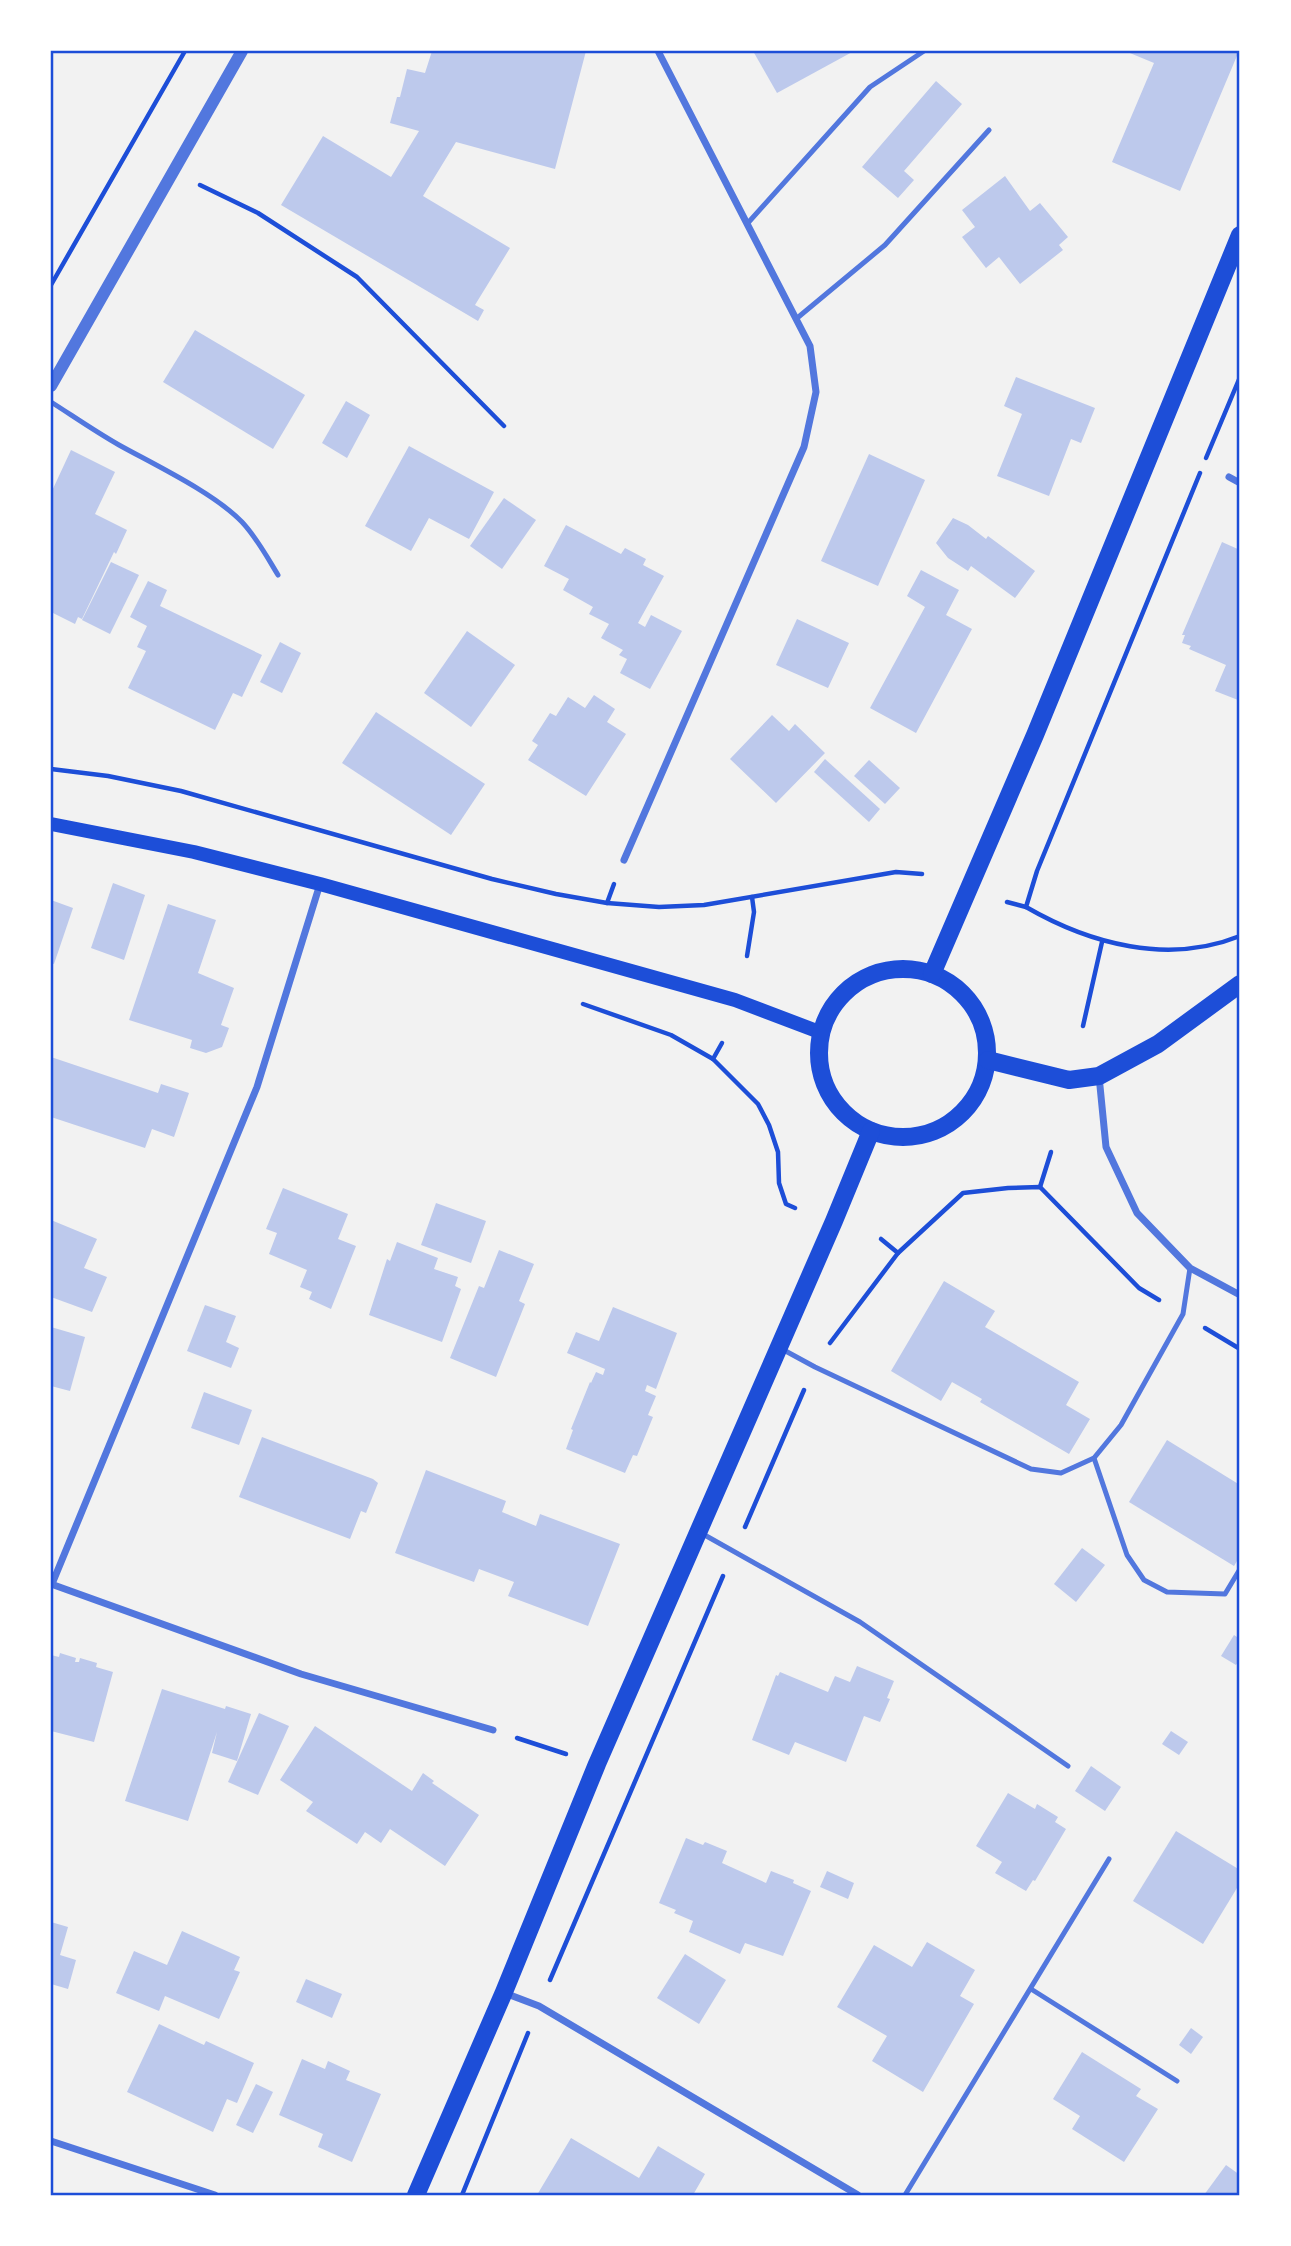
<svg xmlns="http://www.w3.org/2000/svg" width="1291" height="2246" font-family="Mulish,sans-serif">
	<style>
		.building { fill: #bdc9ec }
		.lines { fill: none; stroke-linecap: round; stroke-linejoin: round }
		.path { stroke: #1d4ed8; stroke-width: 4.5 }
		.service { stroke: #5277de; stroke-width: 5 }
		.minor { stroke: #5277de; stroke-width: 7 }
		.tertiary { stroke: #5277de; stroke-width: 12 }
		.secondary { stroke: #1d4ed8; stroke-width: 14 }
		.primary { stroke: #1d4ed8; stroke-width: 18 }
		.neatline { fill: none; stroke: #1d4ed8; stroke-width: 2.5 }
	</style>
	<rect width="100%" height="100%" fill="#f2f2f2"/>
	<g class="building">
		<polygon points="432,51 586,51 555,169 456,142 423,196 510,248 475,305 484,310 478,321 281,205 323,136 391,177 419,131 390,123 397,97 400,97 407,69 425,73"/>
		<polygon points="753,51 854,51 777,93"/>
		<polygon points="1125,51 1239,51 1180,191 1112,162 1154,63"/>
		<polygon points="936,81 962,104 904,171 914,180 898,198 862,167"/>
		<polygon points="1005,176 1030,211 1040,203 1068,237 1059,245 1063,250 1020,284 999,257 986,268 962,237 975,227 962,210"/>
		<polygon points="195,330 305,395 273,449 163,382"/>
		<polygon points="1016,377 1095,408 1081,443 1071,439 1049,496 997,476 1022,414 1004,406"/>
		<polygon points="346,401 370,415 347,458 322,443"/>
		<polygon points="409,446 494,492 469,539 429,518 411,551 365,526"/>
		<polygon points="71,450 115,472 95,514 127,530 116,554 114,552 82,619 78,617 75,624 51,612 51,493"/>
		<polygon points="869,454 925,480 878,586 821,561"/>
		<polygon points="504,498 536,520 502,569 470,546"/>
		<polygon points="953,518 968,525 986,539 988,536 1035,571 1015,598 971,566 968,571 948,558 936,543"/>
		<polygon points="566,525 621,554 625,548 646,559 643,565 664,576 638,623 645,627 651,615 682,631 650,689 620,673 627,659 619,655 623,650 601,638 609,624 589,614 593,607 563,590 569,579 544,566"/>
		<polygon points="1222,542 1240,550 1240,696 1238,700 1215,691 1226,665 1189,649 1191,646 1182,643 1185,635 1182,635"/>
		<polygon points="111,562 139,575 110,634 82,620"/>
		<polygon points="921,570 959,590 946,615 972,629 916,733 870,708 925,607 907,596"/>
		<polygon points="148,581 167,590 160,606 262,655 242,697 233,693 215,730 128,688 146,651 137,647 147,626 130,617"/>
		<polygon points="797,619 849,643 828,688 776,665"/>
		<polygon points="467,631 515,665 471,727 424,693"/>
		<polygon points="280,642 301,653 282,693 260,682"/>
		<polygon points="594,695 615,709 607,722 626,734 586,796 528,760 538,745 532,741 550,713 556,716 568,697 585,708"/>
		<polygon points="376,712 485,784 451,835 342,763"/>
		<polygon points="772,715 789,731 795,724 825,753 776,803 730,759"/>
		<polygon points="825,759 880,809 869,822 814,772"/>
		<polygon points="869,760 900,788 885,804 854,776"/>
		<polygon points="113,883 145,895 124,960 91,948"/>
		<polygon points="51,900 73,908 54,964 51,963"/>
		<polygon points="168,904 216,920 198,973 234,988 221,1025 229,1028 222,1047 206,1053 190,1048 192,1040 129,1020"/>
		<polygon points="51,1057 158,1093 161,1084 189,1093 174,1137 152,1129 145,1148 51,1117"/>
		<polygon points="283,1188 348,1214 338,1239 356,1246 331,1309 309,1299 312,1292 300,1287 307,1270 269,1254 277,1233 266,1229"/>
		<polygon points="436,1203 486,1221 471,1263 421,1245"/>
		<polygon points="51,1220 97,1239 84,1268 107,1277 92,1312 51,1297"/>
		<polygon points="397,1242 438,1258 434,1269 458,1277 455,1286 461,1289 442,1342 369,1315 387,1259 390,1261"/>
		<polygon points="499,1250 534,1264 519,1301 525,1304 496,1377 450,1358 479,1286 484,1288"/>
		<polygon points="944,1281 995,1311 985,1327 1079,1382 1066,1405 1090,1419 1069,1454 980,1402 982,1399 952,1382 941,1401 891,1371"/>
		<polygon points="205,1305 236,1316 226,1342 239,1348 231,1368 187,1351"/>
		<polygon points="613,1307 677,1333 656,1389 647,1385 645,1391 656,1396 648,1415 653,1417 637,1456 633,1455 625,1473 566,1449 573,1430 571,1429 590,1382 591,1383 596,1372 603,1375 605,1369 567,1353 576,1332 599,1341"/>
		<polygon points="51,1327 85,1337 70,1391 51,1386"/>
		<polygon points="204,1392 252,1410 239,1445 191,1428"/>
		<polygon points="262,1437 373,1479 378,1483 366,1513 361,1511 350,1539 239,1497"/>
		<polygon points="1167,1440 1240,1485 1240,1556 1234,1566 1129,1502"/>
		<polygon points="426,1470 506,1501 502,1512 536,1526 540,1514 620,1544 588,1626 508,1596 514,1582 479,1569 474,1582 395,1553"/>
		<polygon points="1082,1548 1105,1565 1076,1602 1054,1584"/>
		<polygon points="1234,1635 1240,1639 1240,1659 1236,1665 1221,1656"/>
		<polygon points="60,1653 76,1658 75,1662 79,1662 80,1658 97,1663 96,1667 113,1672 94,1742 51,1731 51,1655 59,1657"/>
		<polygon points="857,1666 894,1681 887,1698 890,1699 880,1722 864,1716 846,1762 795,1742 789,1755 752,1740 776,1675 778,1676 780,1672 828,1692 835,1676 850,1682"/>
		<polygon points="162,1689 225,1709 226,1706 251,1714 237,1761 212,1753 217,1732 188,1821 125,1801"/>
		<polygon points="259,1713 289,1726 258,1795 228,1782"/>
		<polygon points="315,1726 412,1791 423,1773 434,1781 432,1783 479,1815 445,1866 390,1829 381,1843 365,1832 357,1844 306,1811 313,1802 280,1780"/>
		<polygon points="1171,1731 1188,1742 1179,1755 1162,1744"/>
		<polygon points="1091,1766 1121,1787 1105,1811 1075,1791"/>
		<polygon points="1008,1793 1035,1809 1037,1804 1058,1817 1055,1822 1066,1829 1035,1881 1033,1880 1026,1891 995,1873 1002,1862 976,1846"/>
		<polygon points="1176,1831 1240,1870 1240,1883 1203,1944 1133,1901"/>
		<polygon points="686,1838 703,1845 705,1842 727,1851 722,1863 766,1883 771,1871 794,1880 793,1883 811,1891 783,1956 745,1943 740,1954 689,1932 693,1921 674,1913 676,1910 659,1903"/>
		<polygon points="827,1871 854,1883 848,1899 820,1887"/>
		<polygon points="51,1922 68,1927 60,1955 76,1960 68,1989 51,1984"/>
		<polygon points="182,1931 240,1957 234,1970 240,1972 219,2019 165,1996 159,2011 116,1993 134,1951 167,1965"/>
		<polygon points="927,1942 975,1970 960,1996 974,2004 923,2092 872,2061 887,2036 837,2007 874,1945 912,1967"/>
		<polygon points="685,1954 726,1980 699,2024 657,1998"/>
		<polygon points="306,1979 342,1994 332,2018 296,2002"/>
		<polygon points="159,2024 204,2045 206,2041 254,2063 237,2103 227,2099 213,2132 127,2092"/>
		<polygon points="1191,2028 1203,2037 1191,2054 1179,2045"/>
		<polygon points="1082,2052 1141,2089 1136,2096 1158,2109 1124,2162 1072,2129 1080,2116 1053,2099"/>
		<polygon points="302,2059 325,2069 328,2061 350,2071 346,2080 381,2094 352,2162 318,2147 323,2134 279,2115"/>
		<polygon points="256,2084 273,2092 253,2133 236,2125"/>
		<polygon points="571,2138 639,2178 658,2146 705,2174 693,2195 537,2195"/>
		<polygon points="1226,2165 1240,2175 1240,2195 1204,2195"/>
	</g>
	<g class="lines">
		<g class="path">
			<polyline points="200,185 258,213 357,277 504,426"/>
			<polyline points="51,285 185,51"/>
			<polyline points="1206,458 1240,377"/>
			<path d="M1200,473l-163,398 -11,36c64,37 142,58 214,29"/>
			<polyline points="51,769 108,776 181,791 492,879 556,894 607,903 659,907 704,905 896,872 922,874"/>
			<polyline points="1007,902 1026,907"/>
			<polyline points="607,903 614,884"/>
			<polyline points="747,956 754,912 752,897"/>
			<polyline points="583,1004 671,1035 713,1059 758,1104 769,1125 778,1152 779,1183 786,1204 795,1208"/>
			<polyline points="1083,1026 1102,942"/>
			<polyline points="713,1059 722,1043"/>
			<polyline points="1040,1187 1051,1152"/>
			<polyline points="881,1239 898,1253"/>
			<polyline points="1205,1328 1240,1349"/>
			<polyline points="830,1343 898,1253 963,1193 1008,1188 1040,1187 1139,1288 1159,1300"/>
			<polyline points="745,1527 804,1390"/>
			<polyline points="517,1738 566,1754"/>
			<polyline points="550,1980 723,1576"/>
			<polyline points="462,2195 528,2033"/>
		</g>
		<g class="service">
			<polyline points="747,224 870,87 924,51"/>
			<polyline points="796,319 885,245 989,130"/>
			<path d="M51,402c22,14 45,30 68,43 36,20 95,48 123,77 15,16 25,35 36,53"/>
			<polyline points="780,1348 815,1367 1031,1469 1061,1473 1094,1458 1121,1425 1183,1314 1190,1268"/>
			<polyline points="1094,1458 1127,1555 1144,1580 1167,1592 1225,1594 1240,1569"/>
			<polyline points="701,1533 860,1622 1068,1766"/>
			<polyline points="1031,1989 1177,2081"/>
			<polyline points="905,2195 1109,1859"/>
		</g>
		<g class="minor">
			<polyline points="1229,477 1240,483"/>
			<polyline points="624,860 804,447 816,392 810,346 658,51"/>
			<polyline points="1099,1076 1106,1147 1137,1213 1190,1268 1240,1295"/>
			<polyline points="51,1584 301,1674 493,1730"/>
			<polyline points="52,1584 257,1087 320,884"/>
			<polyline points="505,1993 539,2006 858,2195"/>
			<polyline points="51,2141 215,2195"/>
		</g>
		<polyline class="tertiary" points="51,386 242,51"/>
		<polyline class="secondary" points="51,824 194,852 320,884 735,1000 822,1033"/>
		<g class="primary">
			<circle cx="903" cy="1053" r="84"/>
			<polyline points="932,974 1035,735 1240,235"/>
			<polyline points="988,1060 1069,1080 1099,1076 1158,1044 1240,984"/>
			<polyline points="416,2195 504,1992 597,1764 834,1221 871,1131"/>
		</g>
	</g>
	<rect width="1291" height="2246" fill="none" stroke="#ffffff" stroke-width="105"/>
	<rect x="52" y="52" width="1186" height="2142" class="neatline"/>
</svg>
